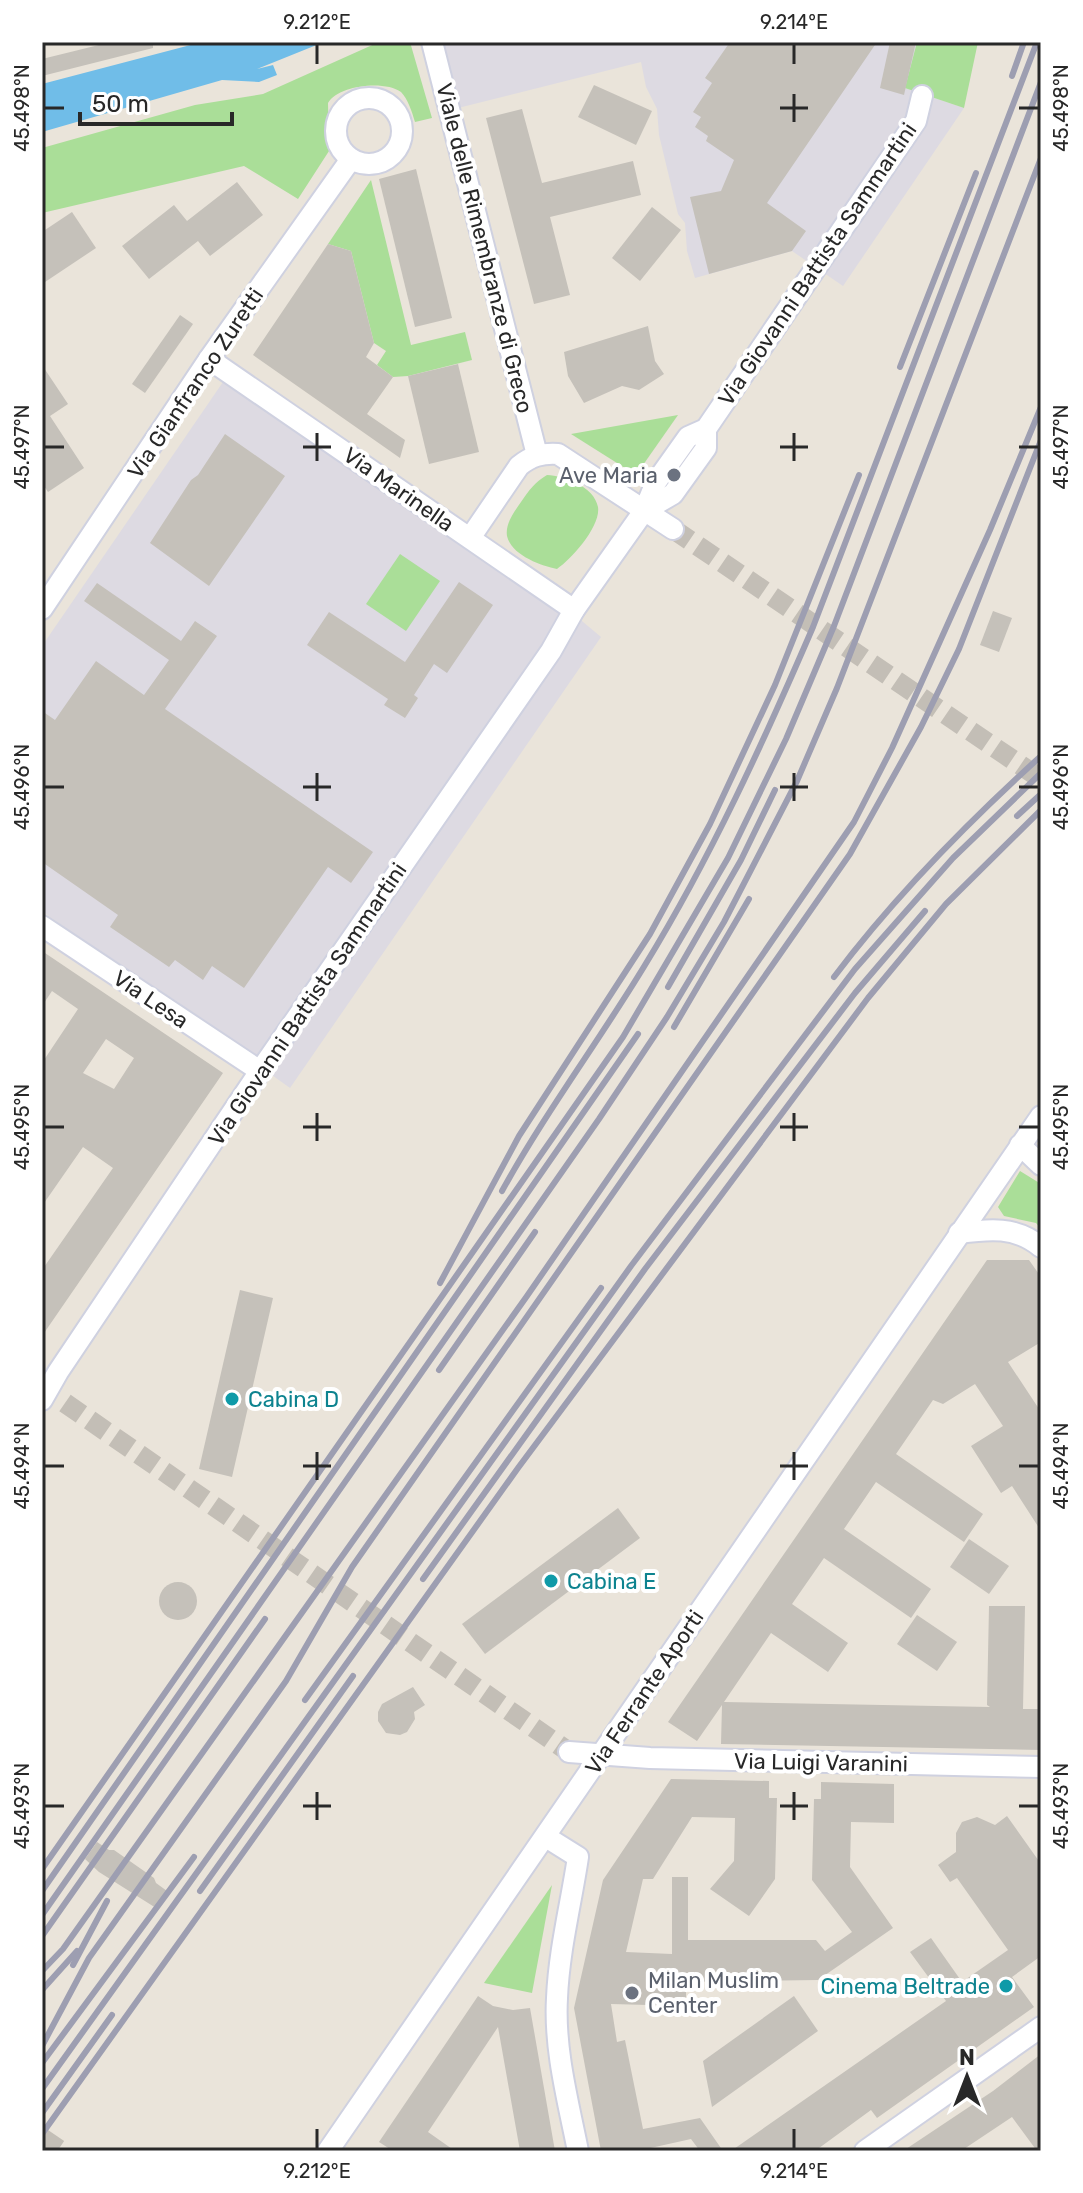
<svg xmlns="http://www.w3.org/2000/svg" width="1083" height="2193" font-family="Rubik,sans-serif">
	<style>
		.industrial { fill: #dddae2 }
		.green { fill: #aade98 }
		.water { fill: #70bde8 }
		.building { fill: #c5c1ba; fill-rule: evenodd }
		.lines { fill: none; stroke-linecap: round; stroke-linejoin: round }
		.minor-tunnel { stroke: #c3beb6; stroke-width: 20; stroke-dasharray: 20 10; stroke-linecap: butt }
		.minor-casing { stroke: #cfd1e0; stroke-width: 24 }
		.minor { stroke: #fff; stroke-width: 20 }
		.rail { stroke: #9d9eb1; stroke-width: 6 }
		.ticks { fill: none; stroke: #282828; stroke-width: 3 }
		.worship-dot { fill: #6b7280; stroke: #fff; stroke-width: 3 }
		.culture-dot { fill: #0f9aa8; stroke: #fff; stroke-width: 3 }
		.labels { text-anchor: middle; stroke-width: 8; stroke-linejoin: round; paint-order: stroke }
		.street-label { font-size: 22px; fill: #282828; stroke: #fff }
		.worship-label { font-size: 22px; fill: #5b616d; stroke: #fff; text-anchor: end }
		.culture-label { font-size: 22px; fill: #0d838f; stroke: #fff; text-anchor: start }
		.neatline { fill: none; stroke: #282828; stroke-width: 3 }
		.ticks-label { font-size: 20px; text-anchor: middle; fill: #282828 }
	</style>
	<rect width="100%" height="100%" fill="#eae4da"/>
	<g class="industrial">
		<polygon points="442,42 917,42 906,88 964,108 843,286 792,251 695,278 687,251 685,223 678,214 659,135 657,109 646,87 641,62 458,108"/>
		<polygon points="223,382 576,616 601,637 290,1088 42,911 42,646"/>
	</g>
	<g class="green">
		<path d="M379,42h31l22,76 -17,4c-3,-10 -7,-23 -14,-30 -16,-12 -63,-7 -73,11l1,48 -31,48 -54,-33 -202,47v-65l153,-43 68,-11z"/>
		<polygon points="917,42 978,42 964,108 905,88"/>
		<polygon points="371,180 411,345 465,332 472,360 408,376 393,377 377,365 386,351 374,343 351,251 328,244"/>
		<polygon points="678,415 636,475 571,434"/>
		<path d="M547,475c17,1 47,11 51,32 3,19 -26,52 -41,62 -16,-3 -46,-14 -50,-33 -2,-13 8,-25 14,-34 8,-12 14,-20 26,-27z"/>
		<polygon points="400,554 440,581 406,631 366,604"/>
		<polygon points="1020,1171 1041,1184 1041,1229 1036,1223 1004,1216 998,1207"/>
		<polygon points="552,1885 532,1993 484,1983"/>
	</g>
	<polygon class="water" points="202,42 324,42 257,69 273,65 277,75 259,82 222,80 42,132 42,84"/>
	<g class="building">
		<polygon points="111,42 153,42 153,48 42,76 42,59"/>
		<polygon points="730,42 877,42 767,203 806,231 792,251 709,274 690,197 721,191 734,160 706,141 708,136 695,127 701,117 693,112 712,83 705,78"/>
		<polygon points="890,42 916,42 904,95 880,88"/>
		<polygon points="594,85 652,111 636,145 578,117"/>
		<polygon points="522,109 542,183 633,161 641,195 550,217 570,295 534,304 486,118"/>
		<polygon points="416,169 452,318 415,327 379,179"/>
		<polygon points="237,182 263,215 210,256 198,241 149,279 122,246 174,205 187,221"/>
		<polygon points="652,207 681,230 640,281 612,258"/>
		<polygon points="72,212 96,248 42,284 42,232"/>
		<polygon points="328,244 351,251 374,343 366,357 393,377 367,414 405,440 400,458 253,355"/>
		<polygon points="180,315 193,324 145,393 132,384"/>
		<polygon points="648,326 655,361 664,374 639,390 622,386 584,403 568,376 564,352"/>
		<polygon points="458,364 479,452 429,464 408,376"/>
		<polygon points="42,365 68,404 50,416 84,468 48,492 42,483"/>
		<polygon points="225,434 285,476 209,586 150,543 191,480 198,475"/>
		<polygon points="459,582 493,605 447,673 434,664 414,695 418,698 405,718 384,705 388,699 307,645 329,612 405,662"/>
		<polygon points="97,583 181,641 195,621 217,636 165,709 373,852 351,883 328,867 244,988 212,966 203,980 175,960 169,967 110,927 118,915 42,862 42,711 55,720 96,661 144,695 169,660 84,601"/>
		<polygon points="993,611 1012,618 999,652 980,645"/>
		<path d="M42,951l181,122 -181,263v-66l71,-102 -30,-21 -41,59v-143l36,-54 -26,-18 -10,15zM106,1039l28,19 -20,31 -31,-16z"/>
		<polygon points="987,1260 1029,1260 1041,1277 1041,1342 1008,1362 1041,1412 1041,1531 1012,1486 1001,1493 971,1446 1003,1426 975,1384 943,1404 933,1400 896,1454 983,1514 964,1542 876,1482 844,1529 931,1589 911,1618 824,1558 792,1604 848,1643 828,1672 771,1633 724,1702 990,1707 987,1705 989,1606 1025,1606 1023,1709 1041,1709 1041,1750 721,1744 722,1705 697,1741 668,1722"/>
		<polygon points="240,1290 273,1298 232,1477 199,1469"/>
		<polygon points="618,1508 640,1538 485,1654 462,1624"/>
		<polygon points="969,1539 1009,1566 989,1594 950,1567"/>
		<circle cx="178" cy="1601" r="19"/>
		<polygon points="917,1615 957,1642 937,1671 897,1644"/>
		<polygon points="413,1687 425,1705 414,1712 415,1719 407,1732 400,1735 386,1733 378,1721 378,1712 382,1704"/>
		<polygon points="671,1779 769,1781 769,1798 777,1798 775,1879 749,1916 710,1889 734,1861 735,1818 692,1817 653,1879 643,1879 626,1952 672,1954 672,1877 688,1877 688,1940 816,1940 825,1951 852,1932 812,1880 814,1799 821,1799 821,1782 894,1784 894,1823 851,1822 850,1867 893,1928 818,1980 686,1982 686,2006 611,2004 617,2042 625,2040 643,2129 700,2118 723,2151 700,2151 691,2139 637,2151 601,2151 574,2008 603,1880"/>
		<polygon points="1007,1816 1041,1864 1041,1956 1012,1977 1034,2007 877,2118 871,2110 815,2151 731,2151 946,2001 910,1952 931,1938 962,1982 1008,1950 957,1878 950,1882 938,1865 956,1852 956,1833 962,1822 977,1817 995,1825"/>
		<polygon points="97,1842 109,1850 114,1850 154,1878 156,1883 167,1891 156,1908 99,1872 85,1859"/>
		<polygon points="478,1996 493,2006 513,2010 530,2008 555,2151 520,2151 498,2027 428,2132 455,2151 393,2151 379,2142"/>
		<polygon points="794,1996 818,2031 712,2107 703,2061"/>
		<polygon points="1041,2054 1041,2151 1037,2151 1012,2117 961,2151 903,2151 993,2091"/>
	</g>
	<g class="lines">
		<g class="minor-tunnel">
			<polyline points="673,529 1041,779"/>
			<polyline points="65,1403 569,1752"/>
			<polyline points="42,2138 61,2151"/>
		</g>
		<defs>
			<g id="minor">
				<polyline points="432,42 537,455"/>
				<circle cx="369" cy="131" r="33"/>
				<polyline points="209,359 574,610"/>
				<polyline points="644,511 673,494 706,448 706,429"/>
				<path d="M470,538l49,-72c12,-10 23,-13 39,-12l115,75"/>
				<polyline points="42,609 209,359 351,159"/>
				<polyline points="42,926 260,1071"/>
				<polyline points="1020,1145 1041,1165"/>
				<path d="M959,1233c30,-4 57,-7 82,14"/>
				<polyline points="42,1400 58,1372 260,1071 551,651 574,610 644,511 656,482 688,437 706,429 916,121 922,96"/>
				<polyline points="569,1752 650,1758 1041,1767"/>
				<path d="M546,1837l32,20c-7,47 -19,93 -21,141 -3,51 11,103 21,153"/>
				<polyline points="328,2151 1041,1116"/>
				<polyline points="865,2151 1041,2027"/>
			</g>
		</defs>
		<use href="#minor" class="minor-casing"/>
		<use href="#minor" class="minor"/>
		<g class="rail">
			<polyline points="1012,76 1024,42"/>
			<polyline points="900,367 976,173"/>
			<polyline points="1017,816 1041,794"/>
			<path d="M834,977c61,-81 132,-153 207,-221"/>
			<polyline points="668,987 741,860 775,790"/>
			<polyline points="674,1027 749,899"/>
			<path d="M502,1191c43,-78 97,-150 143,-226 66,-108 118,-222 168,-338l224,-585"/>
			<polyline points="440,1283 519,1136 650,934 710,824 775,685 859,475"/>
			<polyline points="439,1370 535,1232"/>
			<polyline points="423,1579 645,1269 855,993 925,911"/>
			<polyline points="305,1700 601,1288"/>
			<polyline points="42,1869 623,1037 728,858 786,739 834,626 1041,82"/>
			<polyline points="42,1891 638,1034"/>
			<polyline points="200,1891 353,1676"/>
			<polyline points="42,1915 599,1119 667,1017 724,922 797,781 837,688 1041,158"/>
			<polyline points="42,1936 265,1619"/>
			<polyline points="73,1965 107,1901"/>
			<polyline points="42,1971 63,1949 527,1296 854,822 892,748 990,530 1041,407"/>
			<polyline points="42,1990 77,1951"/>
			<polyline points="42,2046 89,1958 286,1681 352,1567 850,854 921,727 959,649 1041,440"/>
			<polyline points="42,2063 194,1857"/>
			<polyline points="42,2089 631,1266 855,969 953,858 1041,773"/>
			<polyline points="42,2113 112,2015"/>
			<polyline points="42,2134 518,1468 868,998 946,904 1041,810"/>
		</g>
	</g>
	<path class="ticks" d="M317,44v20M794,44v20M794,94v28M44,108h20M780,108h28M1019,108h20M317,433v28M794,433v28M44,447h20M303,447h28M780,447h28M1019,447h20M317,773v28M794,773v28M44,787h20M303,787h28M780,787h28M1019,787h20M317,1113v28M794,1113v28M44,1127h20M303,1127h28M780,1127h28M1019,1127h20M317,1452v28M794,1452v28M44,1466h20M303,1466h28M780,1466h28M1019,1466h20M317,1792v28M794,1792v28M44,1806h20M303,1806h28M780,1806h28M1019,1806h20M317,2129v20M794,2129v20"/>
	<g class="worship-dot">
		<circle cx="674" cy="475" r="8"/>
		<circle cx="632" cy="1993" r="8"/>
	</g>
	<g class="culture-dot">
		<circle cx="232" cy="1399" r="8"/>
		<circle cx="551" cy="1581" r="8"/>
		<circle cx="1006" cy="1986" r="8"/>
	</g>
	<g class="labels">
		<g class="street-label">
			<text transform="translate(485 248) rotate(76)" y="8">Viale delle Rimembranze di Greco</text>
			<text transform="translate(817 264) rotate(-56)" y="8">Via Giovanni Battista Sammartini</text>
			<text transform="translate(195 383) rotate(-56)" y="8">Via Gianfranco Zuretti</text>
			<text transform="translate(399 489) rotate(35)" y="8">Via Marinella</text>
			<text transform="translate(151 999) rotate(34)" y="8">Via Lesa</text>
			<text transform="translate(307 1004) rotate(-56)" y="8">Via Giovanni Battista Sammartini</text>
			<text transform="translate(644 1692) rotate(-56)" y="8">Via Ferrante Aporti</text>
			<text transform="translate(821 1762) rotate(1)" y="8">Via Luigi Varanini</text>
		</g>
		<g class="worship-label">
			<text x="658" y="483">Ave Maria</text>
			<text x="648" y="1988" text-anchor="start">Milan Muslim<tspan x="648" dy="25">Center</tspan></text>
		</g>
		<g class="culture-label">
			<text x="248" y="1407">Cabina D</text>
			<text x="567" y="1589">Cabina E</text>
			<text x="990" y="1994" text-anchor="end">Cinema Beltrade</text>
		</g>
	</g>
	<rect width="1083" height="2193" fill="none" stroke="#ffffff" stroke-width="88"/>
	<g transform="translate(967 2077)" stroke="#ffffff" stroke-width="6" paint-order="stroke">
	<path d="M0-6L14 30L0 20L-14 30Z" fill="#282828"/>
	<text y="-12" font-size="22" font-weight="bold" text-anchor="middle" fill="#282828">N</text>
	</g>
	<path d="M80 112v12h152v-12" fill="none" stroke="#282828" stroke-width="4"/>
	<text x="92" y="112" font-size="24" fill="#282828" stroke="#ffffff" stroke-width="6" paint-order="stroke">50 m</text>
	<rect x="44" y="44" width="995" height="2105" class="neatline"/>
	<g class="ticks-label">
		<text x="317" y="29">9.212°E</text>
		<text x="794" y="29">9.214°E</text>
		<text transform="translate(22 108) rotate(-90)" y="7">45.498°N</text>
		<text transform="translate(1061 108) rotate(-90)" y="7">45.498°N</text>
		<text transform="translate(22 447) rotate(-90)" y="7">45.497°N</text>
		<text transform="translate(1061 447) rotate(-90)" y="7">45.497°N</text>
		<text transform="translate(22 787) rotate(-90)" y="7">45.496°N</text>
		<text transform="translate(1061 787) rotate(-90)" y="7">45.496°N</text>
		<text transform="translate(22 1127) rotate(-90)" y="7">45.495°N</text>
		<text transform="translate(1061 1127) rotate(-90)" y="7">45.495°N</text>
		<text transform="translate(22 1466) rotate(-90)" y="7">45.494°N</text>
		<text transform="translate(1061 1466) rotate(-90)" y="7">45.494°N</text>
		<text transform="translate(22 1806) rotate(-90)" y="7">45.493°N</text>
		<text transform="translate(1061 1806) rotate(-90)" y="7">45.493°N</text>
		<text x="317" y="2178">9.212°E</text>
		<text x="794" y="2178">9.214°E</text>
	</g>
</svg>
